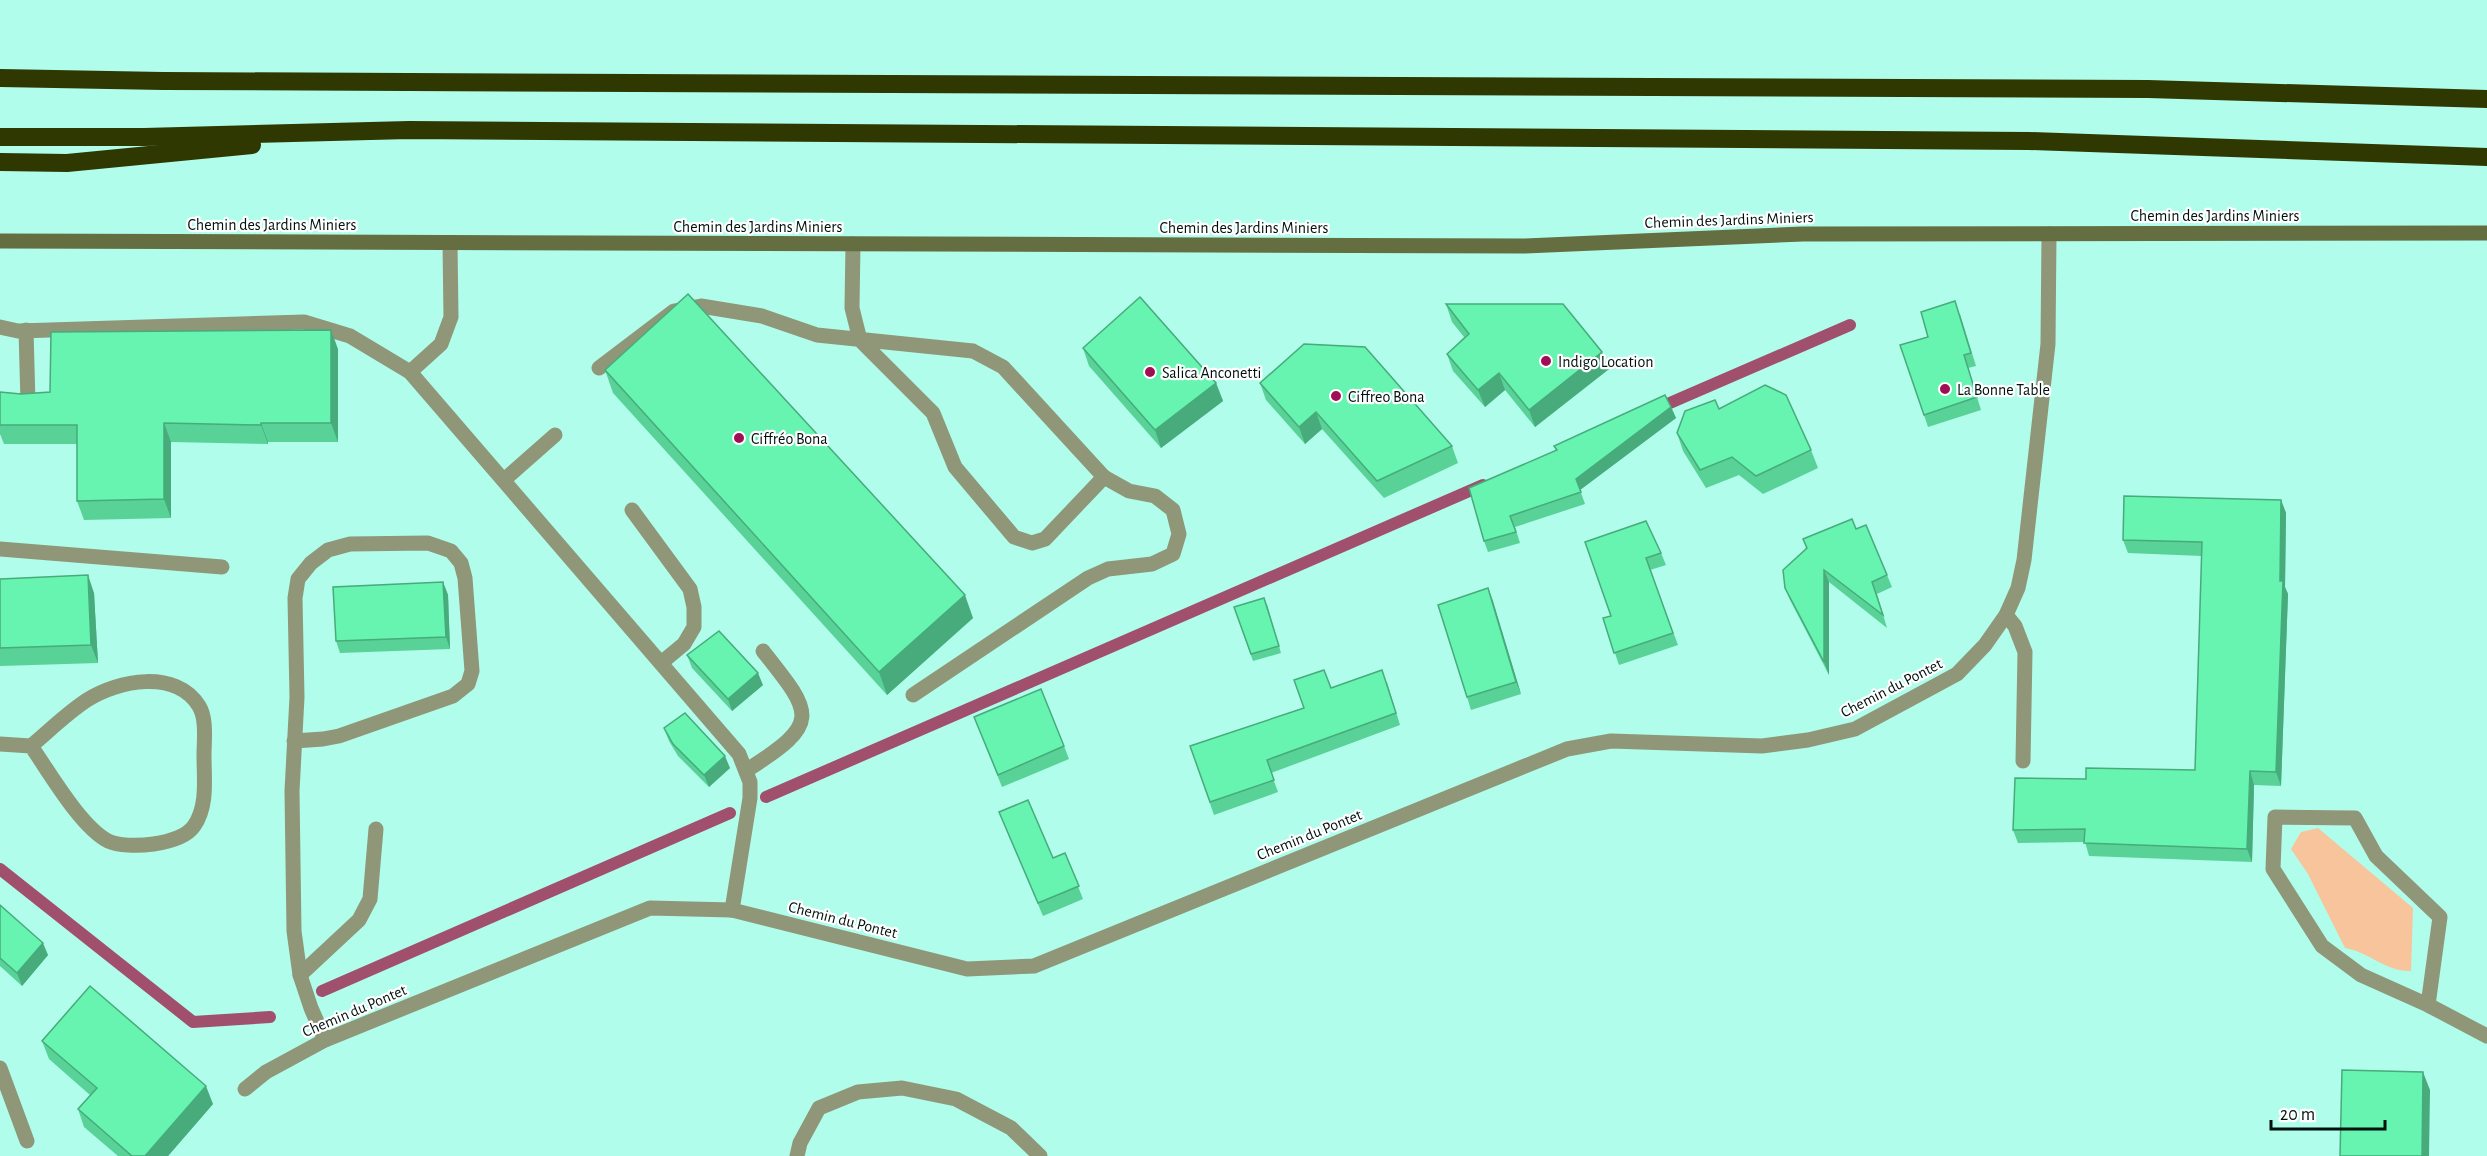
<svg xmlns="http://www.w3.org/2000/svg" width="2487" height="1156" font-family="'Alegreya Sans',sans-serif">
	<style>
		.green { fill: #f7c49c }
		.lines { fill: none; stroke-linecap: round; stroke-linejoin: round }
		.stream { stroke: #a0506d; stroke-width: 12 }
		.lane { stroke: #8f9778; stroke-width: 15 }
		.street { stroke: #8f9778; stroke-width: 15 }
		.secondary { stroke: #646e41; stroke-width: 15 }
		.highway { stroke: #2f3800; stroke-width: 18 }
		.wall { fill: #58d297 }
		.shaded-wall { fill: #47ab7b }
		.building { fill: #66f4b0; stroke: #47ab7b; stroke-width: 1.5 }
		.poi-dot { fill: #a00e55; stroke: #fff; stroke-width: 2 }
		.labels { text-anchor: middle; stroke-width: 4.5; stroke-linejoin: round; paint-order: stroke }
		.street-label { font-size: 16px; fill: #00110e; stroke: #fff }
		.poi-label { font-size: 16px; fill: #00110e; stroke: #fff; text-anchor: start }
	</style>
	<rect width="100%" height="100%" fill="#b0fdec"/>
	<path class="green" d="M2318,828l95,80 -2,63c-25,1 -42,-19 -66,-23l-37,-74 -17,-25 10,-17z"/>
	<g class="lines">
		<g class="stream">
			<polyline points="1656,409 1850,325"/>
			<polyline points="766,797 1483,485"/>
			<polyline points="0,869 193,1022 270,1017"/>
			<polyline points="322,991 730,813"/>
		</g>
		<g class="lane">
			<polyline points="0,327 18,331 304,322 350,336 410,372 739,754 750,782 750,798 732,910"/>
			<polyline points="26,330 28,403"/>
			<polyline points="599,368 674,311 701,306 762,316 817,335 973,351 1003,367 1104,477 1045,539 1032,543 1014,537 955,467 933,413 860,340 852,308 853,244"/>
			<polyline points="410,372 441,344 451,317 450,243"/>
			<polyline points="504,480 555,435"/>
			<polyline points="632,510 690,589 694,607 694,627 684,644 661,663"/>
			<polyline points="0,549 222,567"/>
			<polyline points="2006,615 2015,626 2025,652 2023,761"/>
			<polyline points="913,695 1088,578 1108,569 1152,564 1173,554 1179,534 1173,510 1155,496 1129,491 1104,477"/>
			<polyline points="294,741 323,739 339,736 453,696 468,684 472,671 465,578 461,563 451,551 428,543 350,544 328,550 311,563 298,579 295,598 297,697 292,791 294,931 300,975 311,1008 325,1040"/>
			<path d="M0,744l31,2c18,-15 36,-33 56,-46 31,-20 89,-31 112,6 8,13 5,35 5,49 0,24 4,51 -10,71 -13,19 -66,24 -86,15 -28,-15 -58,-68 -77,-95"/>
			<path d="M747,770c74,-47 67,-55 16,-119"/>
			<polyline points="300,975 359,920 370,899 376,829"/>
			<polyline points="2428,1005 2440,917 2376,856 2355,818 2275,817 2273,869 2322,946 2361,975 2428,1005 2487,1036"/>
			<polyline points="0,1068 27,1141"/>
			<polyline points="797,1156 800,1143 819,1108 858,1092 902,1088 956,1099 1011,1128 1040,1156"/>
		</g>
		<polyline class="street" points="245,1089 266,1072 325,1040 650,908 732,910 967,969 1034,966 1567,749 1611,741 1762,746 1808,740 1855,729 1957,674 1985,645 2006,615 2018,588 2024,560 2048,344 2049,234"/>
		<polyline class="secondary" points="0,241 1525,246 1803,234 2487,233"/>
		<g class="highway">
			<polyline points="0,78 163,81 2148,89 2487,99"/>
			<polyline points="0,137 144,137 409,130 2029,141 2487,157"/>
			<polyline points="0,162 67,163 252,145"/>
		</g>
	</g>
	<g class="wall">
		<polygon points="1446,304 1609,369 1535,427 1505,390 1485,407 1453,371 1447,354 1464,337 1452,322"/>
		<polygon points="1960,314 1976,366 1968,368 1981,410 1928,427 1924,415 1928,337"/>
		<polygon points="1083,348 1216,383 1223,401 1161,448 1089,366"/>
		<polygon points="338,349 338,442 268,442 268,444 171,442 171,518 84,520 77,501 77,444 4,444 0,434 0,392 21,394 50,392"/>
		<polygon points="605,370 973,618 887,695 613,393"/>
		<polygon points="1260,383 1452,446 1458,463 1384,498 1322,429 1305,444 1266,400"/>
		<polygon points="1671,407 1676,418 1580,490 1585,504 1515,527 1520,543 1488,552 1484,541 1556,450 1554,446"/>
		<polygon points="1719,409 1811,450 1818,468 1763,494 1739,475 1706,488 1683,451 1677,433"/>
		<polygon points="2281,500 2286,513 2285,587 2288,594 2281,786 2254,785 2252,862 2089,856 2085,842 2018,843 2013,830 2086,779 2195,770 2202,556 2128,553 2123,540"/>
		<polygon points="1856,529 1887,575 1892,587 1877,594 1887,628 1829,582 1829,675 1790,600 1785,588 1806,548 1803,539"/>
		<polygon points="1585,542 1661,553 1666,565 1650,570 1678,645 1619,665 1603,618 1611,616"/>
		<polygon points="0,579 94,593 98,663 0,666"/>
		<polygon points="443,582 448,595 450,649 340,653 336,641"/>
		<polygon points="1488,588 1521,694 1471,710 1467,697"/>
		<polygon points="1267,604 1281,653 1253,661 1234,607"/>
		<polygon points="687,655 763,685 732,711 692,668"/>
		<polygon points="1387,682 1400,725 1271,773 1278,792 1214,815 1190,746 1304,708 1331,688"/>
		<polygon points="974,717 1064,746 1069,759 1002,787"/>
		<polygon points="664,728 730,768 709,787 678,756 669,741"/>
		<polygon points="999,812 1053,858 1065,853 1083,899 1043,916"/>
		<polygon points="0,906 48,955 22,986 0,966"/>
		<polygon points="42,1041 213,1104 168,1156 118,1156 84,1127 78,1109 90,1095 49,1059"/>
	</g>
	<g class="shaded-wall">
		<polygon points="331,330 338,349 338,442 331,423"/>
		<polygon points="1602,352 1609,369 1535,427 1529,410"/>
		<polygon points="1499,373 1505,390 1485,407 1478,390"/>
		<polygon points="1216,383 1223,401 1161,448 1155,430"/>
		<polygon points="1671,407 1676,418 1580,490 1576,479"/>
		<polygon points="1316,412 1322,429 1305,444 1299,427"/>
		<polygon points="164,423 171,442 171,518 164,499"/>
		<polygon points="261,423 268,442 268,444 261,425"/>
		<polygon points="2281,500 2286,513 2285,587 2288,594 2281,786 2276,772"/>
		<polygon points="1824,570 1829,582 1829,675 1824,662"/>
		<polygon points="88,575 94,593 98,663 91,645"/>
		<polygon points="443,582 448,595 450,649 446,637"/>
		<polygon points="1488,588 1493,601 1521,694 1516,682"/>
		<polygon points="965,595 973,618 887,695 879,672"/>
		<polygon points="758,673 763,685 732,711 728,699"/>
		<polygon points="725,756 730,768 709,787 704,775"/>
		<polygon points="2250,771 2254,785 2252,862 2247,849"/>
		<polygon points="43,943 48,955 22,986 17,973"/>
		<polygon points="2423,1072 2430,1090 2429,1156 2422,1156"/>
		<polygon points="206,1086 213,1104 168,1156 145,1156"/>
	</g>
	<g class="building">
		<polygon points="688,294 965,595 879,672 605,370"/>
		<polygon points="1140,297 1216,383 1155,430 1083,348"/>
		<polygon points="1955,301 1971,353 1964,355 1977,397 1924,415 1900,345 1928,337 1921,312"/>
		<polygon points="1446,304 1563,304 1602,352 1529,410 1499,373 1478,390 1447,354 1469,334"/>
		<polygon points="331,330 331,423 261,423 261,425 164,423 164,499 77,501 77,425 0,425 0,392 21,394 50,392 51,332"/>
		<polygon points="1304,344 1365,347 1452,446 1377,481 1316,412 1299,427 1260,383"/>
		<polygon points="1765,385 1786,395 1811,450 1756,476 1732,457 1700,470 1677,433 1685,411 1715,400 1719,409"/>
		<polygon points="1665,395 1671,407 1576,479 1581,492 1510,516 1516,532 1484,541 1469,488 1557,450 1554,446"/>
		<polygon points="2124,496 2281,500 2280,581 2283,581 2276,772 2250,771 2247,849 2084,843 2085,829 2013,830 2015,778 2086,779 2086,768 2195,770 2202,542 2123,540"/>
		<polygon points="1852,519 1856,529 1866,525 1887,575 1872,582 1883,615 1824,570 1824,662 1785,588 1783,570 1807,548 1803,539"/>
		<polygon points="1646,521 1661,553 1646,558 1673,633 1614,653 1603,618 1611,616 1585,542"/>
		<polygon points="88,575 91,645 0,648 0,579"/>
		<polygon points="443,582 446,637 336,641 333,587"/>
		<polygon points="1488,588 1516,682 1467,697 1438,605"/>
		<polygon points="1264,598 1279,646 1251,654 1234,607"/>
		<polygon points="719,631 758,673 728,699 687,655"/>
		<polygon points="1324,670 1331,688 1382,670 1396,713 1267,760 1274,780 1210,802 1190,746 1304,708 1294,680"/>
		<polygon points="1041,689 1064,746 998,775 974,717"/>
		<polygon points="685,713 725,756 704,775 673,744 664,728"/>
		<polygon points="1028,800 1053,858 1065,853 1079,886 1038,903 999,812"/>
		<polygon points="0,905 43,943 17,973 0,958"/>
		<polygon points="90,986 206,1086 145,1156 132,1156 78,1109 97,1088 42,1041"/>
		<polygon points="2342,1070 2423,1072 2422,1156 2340,1156"/>
	</g>
	<g class="poi-dot">
		<circle cx="1546" cy="361" r="6"/>
		<circle cx="1150" cy="372" r="6"/>
		<circle cx="1945" cy="389" r="6"/>
		<circle cx="1336" cy="396" r="6"/>
		<circle cx="739" cy="438" r="6"/>
	</g>
	<g class="labels">
		<g class="street-label">
			<text x="2215" y="221">Chemin des Jardins Miniers</text>
			<text transform="translate(1729 219) rotate(-2)" y="6">Chemin des Jardins Miniers</text>
			<text x="272" y="230">Chemin des Jardins Miniers</text>
			<text x="758" y="232">Chemin des Jardins Miniers</text>
			<text x="1244" y="233">Chemin des Jardins Miniers</text>
			<text transform="translate(1891 687) rotate(-27)" y="6">Chemin du Pontet</text>
			<text transform="translate(1309 834) rotate(-22)" y="6">Chemin du Pontet</text>
			<text transform="translate(843 919) rotate(14)" y="6">Chemin du Pontet</text>
			<text transform="translate(354 1010) rotate(-23)" y="6">Chemin du Pontet</text>
		</g>
		<g class="poi-label">
			<text x="1558" y="367">Indigo Location</text>
			<text x="1162" y="378">Salica Anconetti</text>
			<text x="1957" y="395">La Bonne Table</text>
			<text x="1348" y="402">Ciffreo Bona</text>
			<text x="751" y="444">Ciffréo Bona</text>
		</g>
	</g>
	<path d="M2271 1120v9h114v-9" fill="none" stroke="#00110e" stroke-width="3"/>
	<text x="2280" y="1120" font-size="18" fill="#00110e" stroke="#ffffff" stroke-width="4.5" paint-order="stroke">20 m</text>
</svg>
